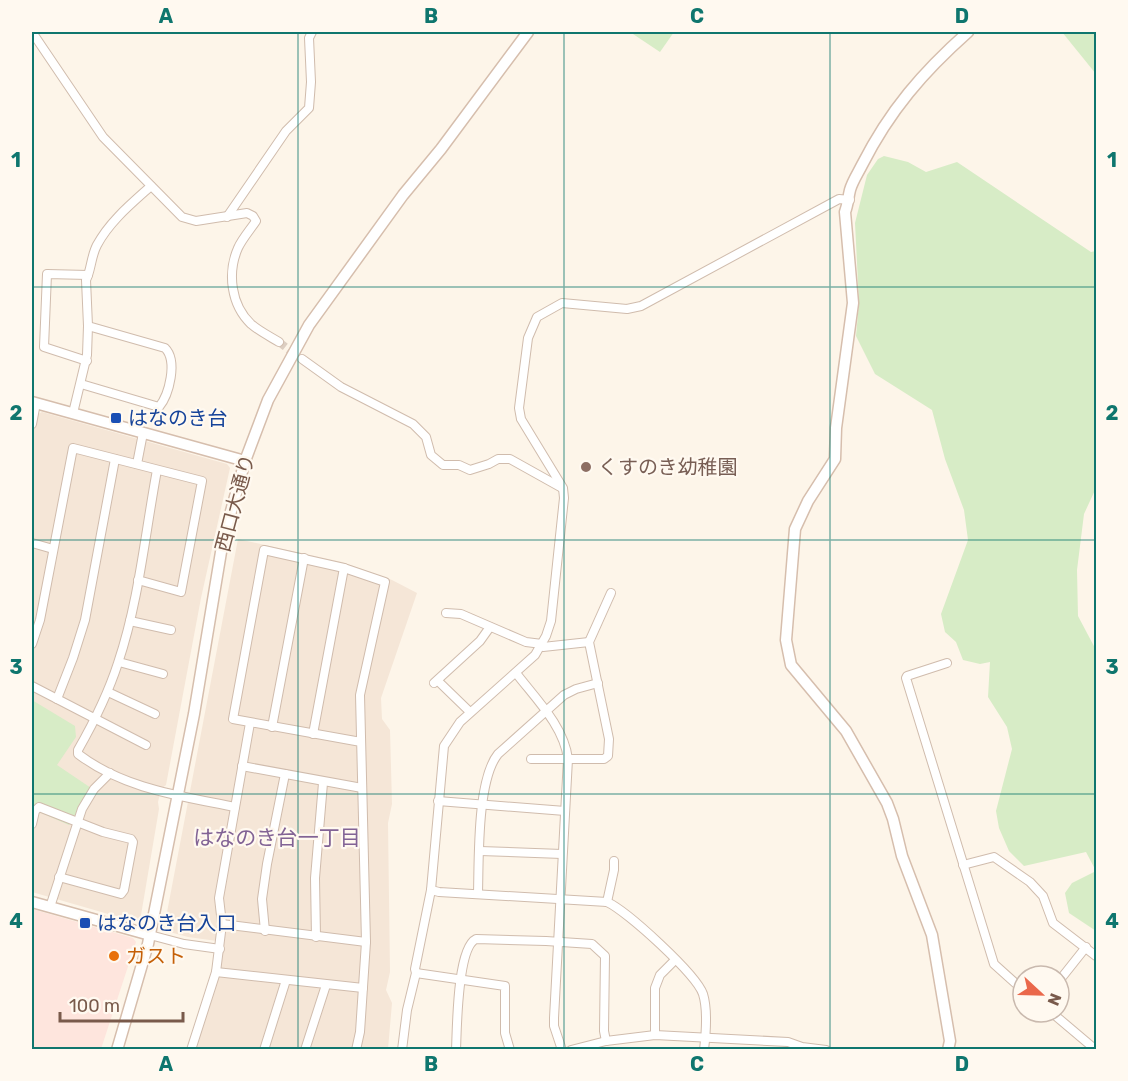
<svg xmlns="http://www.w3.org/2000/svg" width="1128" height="1081" font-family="Rubik,'Noto Sans JP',sans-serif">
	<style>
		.residential { fill: #f5e6d7 }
		.commercial { fill: #fee5dd }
		.green { fill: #d7ecc6 }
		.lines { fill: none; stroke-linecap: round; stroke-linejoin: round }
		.street-tunnel { stroke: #dccec2; stroke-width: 8; stroke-dasharray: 8 4; stroke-linecap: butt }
		.street-casing { stroke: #d0bcad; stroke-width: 10 }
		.secondary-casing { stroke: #d6bead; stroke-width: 13 }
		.street { stroke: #fff; stroke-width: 8 }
		.secondary { stroke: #fff; stroke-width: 10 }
		.grid { fill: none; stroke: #0f766e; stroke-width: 1.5; stroke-opacity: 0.55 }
		.transit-dot { fill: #1a4fb4; stroke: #fff9f0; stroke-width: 2 }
		.education-dot { fill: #8d6e63; stroke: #fff9f0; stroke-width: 2 }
		.food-dot { fill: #e8710a; stroke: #fff9f0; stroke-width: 2 }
		.labels { text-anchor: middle; stroke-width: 4.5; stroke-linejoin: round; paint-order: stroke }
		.transit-label { font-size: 20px; fill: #164399; stroke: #fff9f0; text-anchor: start }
		.education-label { font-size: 20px; fill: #785e54; stroke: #fff9f0; text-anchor: start }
		.street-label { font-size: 20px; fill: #795a4b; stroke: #fff9f0 }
		.food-label { font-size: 20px; fill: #c56008; stroke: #fff9f0; text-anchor: start }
		.neighbourhood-label { font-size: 21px; fill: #826395; stroke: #fff9f0 }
		.neatline { fill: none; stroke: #0f766e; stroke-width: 2 }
		.grid-label { font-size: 20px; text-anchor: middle; font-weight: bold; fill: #0f766e }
	</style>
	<rect width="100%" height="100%" fill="#fdf5e9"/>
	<g class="residential">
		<polygon points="32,412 38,414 42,412 227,464 230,468 201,598 166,785 161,789 158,802 159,809 140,921 136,922 32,892"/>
		<polygon points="238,539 342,562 392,580 417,593 381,698 382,719 390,730 392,804 388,823 390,972 386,990 392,1003 388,1049 187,1049 212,971 217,941 188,937 166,931 164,928"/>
	</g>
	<polygon class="commercial" points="32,909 133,938 136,942 101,1049 32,1049"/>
	<g class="green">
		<polygon points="630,32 674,32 660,52"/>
		<polygon points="1062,32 1096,32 1096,74"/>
		<polygon points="884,156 908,162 926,172 957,162 1091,252 1096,251 1096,488 1084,514 1077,570 1078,616 1096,650 1096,931 1069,913 1065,893 1072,883 1096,871 1086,852 1024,866 1009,851 999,828 996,811 1012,749 1007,727 988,697 990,662 980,664 963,660 956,642 945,632 941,614 968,540 964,510 945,459 932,410 875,374 856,336 859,303 855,223 867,175 878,159"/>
		<polygon points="32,700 75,726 76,737 57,765 91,788 69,825 32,809"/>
	</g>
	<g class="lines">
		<polyline class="street-tunnel" points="279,342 297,356"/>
		<defs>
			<g id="street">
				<path d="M32,32l71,105 79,80 14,4 51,-8 6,3 3,5c-6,9 -14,18 -18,27 -11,25 -7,57 13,76 8,7 18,12 28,18"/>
				<polyline points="227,217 286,131 309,108 311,82 309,38 312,32"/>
				<polyline points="302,359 341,387 413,424 426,437 431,455 443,465 459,465 470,470 489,464 498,459 510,459 562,488"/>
				<polyline points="87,361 44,347 47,274 88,275"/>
				<path d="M81,384l78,23c10,-12 19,-46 6,-59l-77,-22"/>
				<path d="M73,413l14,-58 1,-29 -2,-46c5,-9 5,-24 11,-35 13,-24 34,-41 54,-59"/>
				<polyline points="32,424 36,403"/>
				<polyline points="137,464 143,433"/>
				<path d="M157,470c-12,64 -18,131 -39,193 -10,31 -24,59 -40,87v4c46,35 103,42 157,53"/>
				<polyline points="32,543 53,549"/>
				<polyline points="446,613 461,614 526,642 542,644 543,647 589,642"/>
				<polyline points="130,621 171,630"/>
				<polyline points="32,644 40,620 73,448 202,481 181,592 138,580"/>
				<polyline points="119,662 163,674"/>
				<polyline points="947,663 907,676 906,678 994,964 1023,990"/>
				<path d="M516,673c19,25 48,53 52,86l-14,259v8l8,24"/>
				<polyline points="438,681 470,712"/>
				<polyline points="434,683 480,641 490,627"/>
				<polyline points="32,686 146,745"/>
				<polyline points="108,692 155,714"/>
				<polyline points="57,699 73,658 85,620 115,459"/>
				<polyline points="272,727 304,558"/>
				<polyline points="313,734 344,568"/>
				<polyline points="531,759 604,759 608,756 609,739 589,642 611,593"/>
				<polyline points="242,766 362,788"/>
				<polyline points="438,801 565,811"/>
				<polyline points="32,824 35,811 39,807 103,832 131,839 133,842 124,890 121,894 59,877"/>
				<polyline points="480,851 562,854"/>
				<polyline points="963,865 994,857 1030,882 1043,896 1053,923 1096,956"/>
				<path d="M431,890l8,2 168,10c20,9 89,72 96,92 5,16 3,39 1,56"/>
				<path d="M478,893c1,-35 -1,-113 20,-139l66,-59 12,-6 22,-6"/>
				<polyline points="607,902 614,870 614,861"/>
				<polyline points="50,907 82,809 94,789 110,773"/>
				<polyline points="222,924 366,942"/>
				<polyline points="265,931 262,899 267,864 285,774"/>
				<polyline points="150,935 184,944 220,949"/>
				<polyline points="316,937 315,878 323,783"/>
				<polyline points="216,972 363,988"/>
				<polyline points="416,973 505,986 505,1033 510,1050"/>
				<polyline points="1059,981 1086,947"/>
				<polyline points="1051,1012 1096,1050"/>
				<polyline points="655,1035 655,988 660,975 675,960"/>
				<polyline points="191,1050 216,972 222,924 219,898 250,723"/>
				<polyline points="264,1050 286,980"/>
				<polyline points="305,1050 326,985"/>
				<polyline points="356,1050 360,1032 366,942 360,695 385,582 344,568 264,550 233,719 361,742"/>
				<polyline points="402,1050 407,1010 416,973 415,969 431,890 444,746 460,722 535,655 546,636 551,621 564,498 563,488 521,419 519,408 528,338 537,317 562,303 627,309 641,306 839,199 850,200"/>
				<path d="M456,1050c1,-21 1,-102 20,-111l70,2 46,3 13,12 -1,75 2,10"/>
				<polyline points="571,1050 606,1041 655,1035 788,1042 802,1047 826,1050"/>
			</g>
			<g id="secondary">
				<polyline points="32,402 245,461"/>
				<polyline points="32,902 150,935"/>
				<polyline points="117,1050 148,944 194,714 223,540 245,461 268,400 309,325 403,195 441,149 528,32"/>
				<path d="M948,1050l2,-9 -18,-106 -30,-79 -9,-37 -6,-16 -41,-72 -55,-66 -5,-25 9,-111 13,-28 27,-42 1,-31 17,-125 -8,-91c3,-8 3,-14 5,-22 2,-8 8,-17 12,-25 28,-55 61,-93 106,-133"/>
			</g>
		</defs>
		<use href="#street" class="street-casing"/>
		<use href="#secondary" class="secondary-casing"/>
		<use href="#street" class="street"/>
		<use href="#secondary" class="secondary"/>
	</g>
	<path class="grid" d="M298,32v1018M564,32v1018M830,32v1018M32,287h1064M32,540h1064M32,794h1064"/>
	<g class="transit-dot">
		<rect x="110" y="412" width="12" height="12" rx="3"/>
		<rect x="79" y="917" width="12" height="12" rx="3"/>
	</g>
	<circle class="education-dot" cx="586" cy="467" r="6"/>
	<circle class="food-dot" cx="114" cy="956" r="6"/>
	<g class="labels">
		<g class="transit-label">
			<text x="128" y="425">はなのき台</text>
			<text x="97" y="930">はなのき台入口</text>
		</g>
		<g class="education-label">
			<text x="598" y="474">くすのき幼稚園</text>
		</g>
		<g class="street-label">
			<text transform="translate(235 503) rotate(-75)" y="7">西口大通り</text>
		</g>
		<g class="food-label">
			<text x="126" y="963">ガスト</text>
		</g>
		<g class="neighbourhood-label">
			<text x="277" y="845">はなのき台一丁目</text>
		</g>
	</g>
	<rect width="1128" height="1081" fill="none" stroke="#fff9f0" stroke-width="66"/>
	<g transform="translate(1041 994) rotate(112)"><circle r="28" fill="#fff9f0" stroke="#c9b9ae" stroke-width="1.5"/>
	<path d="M0-4.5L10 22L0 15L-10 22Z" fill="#ea684b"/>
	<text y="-9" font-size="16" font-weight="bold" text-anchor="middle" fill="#795a4b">N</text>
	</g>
	<path d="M60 1012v9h123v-9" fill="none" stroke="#795a4b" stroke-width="3"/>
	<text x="69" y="1012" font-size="18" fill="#795a4b" stroke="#fff9f0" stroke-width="4.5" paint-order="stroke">100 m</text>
	<rect x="33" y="33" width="1062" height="1015" class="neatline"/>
	<g class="grid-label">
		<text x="166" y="23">A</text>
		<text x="431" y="23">B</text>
		<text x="697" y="23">C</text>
		<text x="962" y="23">D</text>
		<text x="16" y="167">1</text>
		<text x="1112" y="167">1</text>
		<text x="16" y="420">2</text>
		<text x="1112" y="420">2</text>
		<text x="16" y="674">3</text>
		<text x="1112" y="674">3</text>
		<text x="16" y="928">4</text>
		<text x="1112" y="928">4</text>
		<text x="166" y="1071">A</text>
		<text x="431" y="1071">B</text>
		<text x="697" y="1071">C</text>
		<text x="962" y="1071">D</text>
	</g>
</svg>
